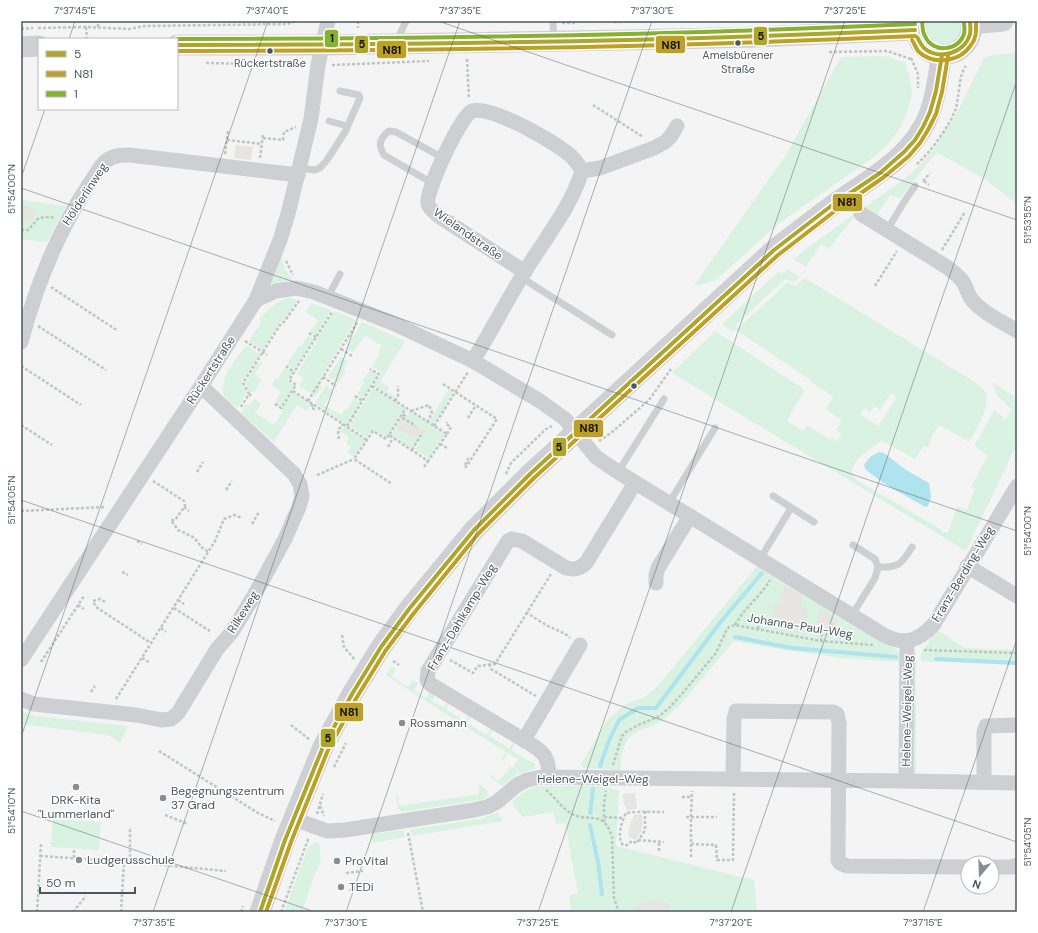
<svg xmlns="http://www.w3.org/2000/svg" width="1038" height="933" font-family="'DM Sans',sans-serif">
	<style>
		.green { fill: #daf2e2; fill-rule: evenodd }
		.sand { fill: #e7e5e1 }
		.water { fill: #afe3ee }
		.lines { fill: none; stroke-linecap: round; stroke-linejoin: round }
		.stream { stroke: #afe3ee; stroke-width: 4 }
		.path { stroke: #bcc7c4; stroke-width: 2.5; stroke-dasharray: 3 2; stroke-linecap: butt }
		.lane { stroke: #cdcfd2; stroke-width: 7 }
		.street { stroke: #cdcfd2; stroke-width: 15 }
		.secondary { stroke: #ced0d3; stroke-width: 21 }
		.bus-1-casing { stroke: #fff; stroke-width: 7 }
		.bus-2-casing { stroke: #fff; stroke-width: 7 }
		.bus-3-casing { stroke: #fff; stroke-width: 7 }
		.bus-1 { stroke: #aea52b; stroke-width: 4 }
		.bus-2 { stroke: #bda026; stroke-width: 4 }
		.bus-3 { stroke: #88b131; stroke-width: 4 }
		.ticks { fill: none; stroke: #4a5760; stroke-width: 1; stroke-opacity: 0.45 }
		.bus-dot { fill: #4a5760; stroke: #fff; stroke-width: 1.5 }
		.poi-dot { fill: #868e94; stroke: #fff; stroke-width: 1.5 }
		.labels { text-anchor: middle; stroke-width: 3; stroke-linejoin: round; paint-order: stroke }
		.bus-label { font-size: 11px; fill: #4a5760; stroke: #fff }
		.street-label { font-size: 12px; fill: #4a5760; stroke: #fff }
		.poi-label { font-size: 12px; fill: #4a5760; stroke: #fff; text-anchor: start }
		.line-badge { stroke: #fff; stroke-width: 1.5 }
		.pale-badge-label { font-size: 11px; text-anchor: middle; font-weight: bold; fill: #111 }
		.neatline { fill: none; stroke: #4a5760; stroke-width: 1.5 }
		.ticks-label { font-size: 10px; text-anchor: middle; fill: #4a5760 }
	</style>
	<rect width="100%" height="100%" fill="#f4f4f4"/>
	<g class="green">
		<polygon points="925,21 960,21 962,27 958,38 943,46 927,38"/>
		<polygon points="1017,53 1017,204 986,180 937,152 900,198 890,195 877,215 886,221 862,209 906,178 923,162 933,150 959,109 984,58 992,55"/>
		<path d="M886,56l19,7c3,9 7,19 7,30 0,4 -2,8 -3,12 -7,24 -18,39 -38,54l-93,65 -62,56 -23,7 92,-131 56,-99z"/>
		<polygon points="21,200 66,206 47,242 21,239"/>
		<polygon points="853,215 855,215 829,249 821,244 806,267 794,259 806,249"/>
		<polygon points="280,252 285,269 293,281 279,282 266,288"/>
		<path d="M787,269l13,8 -7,5 -8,-3 -48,45 -1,6 51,-47 8,3 10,-8 165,101c4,3 9,6 13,10 12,12 -7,40 -14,53l-30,-17 -7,11 -4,11h-5l-8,12 -33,-18c-13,9 -26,15 -31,31l5,8 83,48 3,4 6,1 9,-26 10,3 8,-22 -4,-1 17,-32 -11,-6 -2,-4 19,-35 9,7 1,4 8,-11 -15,-15 -5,-13 25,16v46l-51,107 -294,-178 43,-42 90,59c-7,11 -12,20 -18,31l16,10 4,-6 22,14 2,-1 6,3 5,-7 -6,-4 6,-9 -16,-12 7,-12 -23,-16v-2l-4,-2 -70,-47 -4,1 -10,-7 56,-52 4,1zM891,393l3,2 2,3 -17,28 -19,-12 4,-6 6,4 4,-6 6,4z"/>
		<path d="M289,298l5,1 3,2 -14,21h-3l-17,28 -14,-9 12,-18 -2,-4c10,-10 16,-18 30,-21z"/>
		<polygon points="311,303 331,310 316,335 310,332 318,320 306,312"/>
		<polygon points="334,311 356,320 317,383 322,387 316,396 299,386 303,378 297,374"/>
		<polygon points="362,322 405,341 380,382 389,388 387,392 396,397 395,400 374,385 382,373 372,366 380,354 378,352 382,346 365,335 353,353 346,348"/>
		<polygon points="308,335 314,339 294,369 287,364 299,346 301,347"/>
		<path d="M246,345l14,9 -19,29 5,10 -8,15c-5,-3 -11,-7 -14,-13 -7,-14 14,-38 22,-50z"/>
		<polygon points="341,357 348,362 344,369 346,371 338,383 328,376"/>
		<polygon points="259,361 262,362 255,375 262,380 253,393 249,391 245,383"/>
		<polygon points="285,368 293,372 287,381 294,386 281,406 275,402 281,392 272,385 275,379 277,380"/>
		<polygon points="370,370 378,375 363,398 357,394 364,383 362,381"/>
		<polygon points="326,385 333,391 324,405 341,415 345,409 347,410 355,397 361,402 347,425 315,403"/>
		<polygon points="373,388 405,408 387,438 373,429 367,437 349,426"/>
		<polygon points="449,389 454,392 434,424 429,421"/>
		<polygon points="293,392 311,404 307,411 297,405 274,442 241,413 246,404 249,406 254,399 261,404 255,413 274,425 283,411 281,410"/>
		<polygon points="410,411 445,434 429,458 415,450 419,444 417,442 413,449 391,435 404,414 406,416"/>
		<polygon points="343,426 344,426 364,439 365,441 354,457 347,452 351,447 346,443 349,437 340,431"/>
		<polygon points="758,565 898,650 901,662 841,658 779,649 734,641 679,706 662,721 652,726 640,730 628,738 622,752 620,771 604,769 582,768 581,764 608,719 626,704 643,698 656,688"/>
		<polygon points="937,630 965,648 1017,650 1017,665 921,661 921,653"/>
		<polygon points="913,653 916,653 916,775 912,775"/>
		<polygon points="392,667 396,669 392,677 408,687 413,680 418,683 414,691 426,698 431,690 436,693 432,701 444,708 448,701 450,702 446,709 465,722 470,714 472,715 467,723 487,735 492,727 494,729 489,736 509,748 514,741 516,742 511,750 535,764 535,769 517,774 502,786 491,777 491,774 498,781 508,771 509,766 513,768 518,759 508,753 503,761 501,760 506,752 454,720 449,728 447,727 452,718 386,675"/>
		<polygon points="21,711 35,716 128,726 120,743 108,735 21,724"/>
		<polygon points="479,784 482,785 488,792 487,793 489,796 482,800 401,812 400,809 398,809 396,797 398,796 399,806 479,794"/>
		<polygon points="537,786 605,786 619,791 616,846 754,880 757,912 571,912 569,895 578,893 565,823 556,824 553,812 523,817 511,802 522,793"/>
		<polygon points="498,812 503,821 412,836 411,829 480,819"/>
		<polygon points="53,819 101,822 99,850 51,847"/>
		<polygon points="404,830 405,837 373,843 370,834"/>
		<polygon points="319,842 321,862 315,873 302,912 284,912 308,848 312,844"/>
	</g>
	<g class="sand">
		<polygon points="236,145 253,147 251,160 234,158"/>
		<polygon points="21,205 29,206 38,213 30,222 21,221"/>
		<polygon points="402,418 416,427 417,426 426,431 423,435 419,433 415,439 396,427"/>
		<polygon points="786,586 802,595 801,607 808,608 806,625 772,621 774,605 784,599 780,595"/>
		<polygon points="819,609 838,620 837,627 843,628 841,638 824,636 825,628 817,627"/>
		<polygon points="628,793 635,793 637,808 633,810 627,810 623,802 623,794"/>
		<path d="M642,814c2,11 0,17 -6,26l-7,-3c-2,-7 2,-15 5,-22z"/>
		<polygon points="662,900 670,905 670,912 634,912 633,909 639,904"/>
	</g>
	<polygon class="water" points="879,452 884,453 906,470 929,483 931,497 928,506 925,507 885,484 866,470 864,465 870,457"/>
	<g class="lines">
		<g class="stream">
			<polyline points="735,637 792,648 896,657"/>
			<polyline points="936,659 1017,663"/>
			<polyline points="600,766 608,743 619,720 638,708 656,708 719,624 762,573"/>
			<polyline points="590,813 593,789"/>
			<polyline points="590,825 598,862 602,894"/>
		</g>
		<g class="path">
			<polyline points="358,21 358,28"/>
			<polyline points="614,22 662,21"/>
			<polyline points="562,23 577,23"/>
			<polyline points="86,27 87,39"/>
			<polyline points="98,27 98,21"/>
			<polyline points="38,28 86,27 129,29 145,26 287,24 297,21"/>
			<polyline points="21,29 33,28"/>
			<polyline points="829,52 887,51 911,59"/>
			<polyline points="911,58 918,74 918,88"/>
			<polyline points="467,59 469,99"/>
			<polyline points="206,63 305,65"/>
			<polyline points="332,65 429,61"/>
			<polyline points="593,105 643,137"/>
			<polyline points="263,138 283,140 284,132 296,127"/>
			<polyline points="227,140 262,144"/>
			<polyline points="225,154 228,130"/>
			<polyline points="260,158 263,134"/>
			<path d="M917,164c13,-11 34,-40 39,-56 3,-11 3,-35 10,-42"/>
			<polyline points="923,181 930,173"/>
			<polyline points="924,181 929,185"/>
			<polyline points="21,230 28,230 39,218 49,217 55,218"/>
			<polyline points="942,250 965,212"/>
			<polyline points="286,261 293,275"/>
			<polyline points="875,286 897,251"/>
			<polyline points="51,287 118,331"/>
			<polyline points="38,326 106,370"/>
			<polyline points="309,333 316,337"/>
			<polyline points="245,341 267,355"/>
			<polyline points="341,349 352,356"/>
			<polyline points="21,366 81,405"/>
			<polyline points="286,366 294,372"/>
			<polyline points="323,377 336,386"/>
			<polyline points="443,384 497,419 466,467 465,465"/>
			<polyline points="372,386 447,434 428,461 389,435 406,408"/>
			<polyline points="293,391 367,440"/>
			<polyline points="249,394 253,397"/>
			<polyline points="355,396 363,401"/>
			<polyline points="308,401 357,323"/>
			<polyline points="395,401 398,396 398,386"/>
			<polyline points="275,404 281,408 296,385 289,380 332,312"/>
			<polyline points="313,404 311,407 315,410"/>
			<polyline points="241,407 249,394 243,383 280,325 284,322 299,301"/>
			<polyline points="411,411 429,405 432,413 427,422"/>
			<polyline points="403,414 405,416 403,418 416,426"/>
			<polyline points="468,418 476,405"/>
			<polyline points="21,425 52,445"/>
			<polyline points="347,426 379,374 370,369"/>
			<polyline points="434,426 468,372"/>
			<polyline points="447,434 451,427 446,424 447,422"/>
			<polyline points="389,435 386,439 373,431 354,459 392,484"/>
			<polyline points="339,439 338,430 343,424"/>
			<polyline points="599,441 611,433 649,400 671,369"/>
			<polyline points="440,444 447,448"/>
			<polyline points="388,447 393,438"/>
			<polyline points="412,450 421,435"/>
			<polyline points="465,465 468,459 466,458"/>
			<polyline points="424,467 428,461"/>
			<polyline points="197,472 203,462"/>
			<polyline points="506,474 511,463 546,429 552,426"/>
			<polyline points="317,475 354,459"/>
			<polyline points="153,481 184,501 185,506 175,520 171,520 178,530 193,537 198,542 201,547 209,552"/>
			<polyline points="226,490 232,481"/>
			<polyline points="184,507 189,511"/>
			<polyline points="21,511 105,507"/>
			<polyline points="252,524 259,512"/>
			<polyline points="137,541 142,544"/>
			<polyline points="122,572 128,575"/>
			<polyline points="178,600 184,604"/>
			<polyline points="105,602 100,599 93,601 96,607 151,643"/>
			<polyline points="78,605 84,609"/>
			<polyline points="174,608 210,631"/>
			<path d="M526,612c7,5 15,10 22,14 8,4 16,6 22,12"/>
			<path d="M735,625c9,-17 26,-29 35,-45"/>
			<polyline points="161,628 166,632"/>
			<polyline points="758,629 759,621 822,630 821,641"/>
			<polyline points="342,635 344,647 355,660"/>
			<polyline points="924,650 1017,653"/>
			<polyline points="142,658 149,662"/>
			<polyline points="450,660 473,673 478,666 495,664 551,574"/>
			<polyline points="393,661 399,665"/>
			<polyline points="41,662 84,596"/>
			<polyline points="489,664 491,669 536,696"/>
			<polyline points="91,692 95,686"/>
			<polyline points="116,699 215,541 224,519 234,515 242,518"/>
			<polyline points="291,725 310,740"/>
			<polyline points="159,751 258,813 275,821"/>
			<polyline points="613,765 619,745 622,736 626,732 638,725 658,717 669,708 680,696 716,653 726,631 729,627 735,625 821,641 873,645"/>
			<polyline points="334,767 346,743"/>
			<path d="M546,790c9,7 14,16 23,22 18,13 34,-5 43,25l2,61 5,14"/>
			<polyline points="682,797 692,797"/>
			<polyline points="320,806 324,816"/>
			<path d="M645,811v19l-8,13 -5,-2 -5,4h-4c-7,-9 -1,-23 3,-32 13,-2 25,-1 38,-1"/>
			<polyline points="317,814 323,794"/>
			<polyline points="165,815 188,824"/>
			<polyline points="604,817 624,818"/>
			<polyline points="686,817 691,817 692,791"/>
			<polyline points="604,822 604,803 606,791"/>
			<polyline points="408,833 423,912"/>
			<polyline points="638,840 664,842"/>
			<polyline points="691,844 716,845 717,860 733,860 734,792"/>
			<polyline points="659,851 659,842"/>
			<polyline points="40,856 130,862 130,827"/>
			<polyline points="691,857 691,817 717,817"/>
			<polyline points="74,858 74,849"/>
			<polyline points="130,862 226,871"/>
			<polyline points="346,873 363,871"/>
			<polyline points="349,890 366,888"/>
			<polyline points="37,912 41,844"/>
			<polyline points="73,912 86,896"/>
			<polyline points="121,912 124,861"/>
			<polyline points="241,912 243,906"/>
			<polyline points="281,912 309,837"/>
		</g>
		<g class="lane">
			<polyline points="553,21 554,40"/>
			<polyline points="397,41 406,21"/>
			<polyline points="329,121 347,126"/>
			<polyline points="300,168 315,170 320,168 327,160 345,132 360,98 359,95 340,91"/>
			<path d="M432,183l-48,-28c-6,-10 -5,-16 5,-24l7,1 47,26"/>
			<polyline points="887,230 904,202 915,186"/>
			<polyline points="522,278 612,335"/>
			<polyline points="328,297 340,274"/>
			<polyline points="618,472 664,399"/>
			<polyline points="773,496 814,522"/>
			<polyline points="669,503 715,428"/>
			<polyline points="760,559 791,508"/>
			<path d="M878,567c20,1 24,-3 34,-20"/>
			<polyline points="852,615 875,578 878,567 875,559 853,545"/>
		</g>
		<g class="street">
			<path d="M861,214l86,53c6,5 12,9 16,15 4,6 5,14 10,19 11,13 30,21 44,30"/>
			<path d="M525,272l-85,-55c-4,-4 -10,-7 -12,-13 -3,-12 33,-89 44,-93 20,-6 84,32 99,45 5,5 8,9 11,15"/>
			<path d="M256,300l20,-9 20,-3 18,4 81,32 78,37 67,40 25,18 31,38 22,15 264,162c21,12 36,8 52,-10l83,-138"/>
			<path d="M21,342c15,-56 37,-111 69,-159 6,-8 11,-20 19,-24 7,-4 13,-4 21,-4l168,20"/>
			<path d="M473,361c18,-30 34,-60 52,-90 20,-32 46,-64 57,-100l18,-3 54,-20 11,-6 6,-6 6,-10"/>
			<polyline points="967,566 1017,596"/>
			<polyline points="656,583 656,575 658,568 690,516"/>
			<polyline points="907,641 906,781 1017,783"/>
			<polyline points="21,660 201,386 256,300 280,240 288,214 311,119 318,65 328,21"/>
			<polyline points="21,699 34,704 136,715 162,720 171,719 178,713 217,649 232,632 255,594 285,539 299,507 302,496 300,484 294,474 201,386"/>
			<path d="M524,740l-94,-56 -3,-4 1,-9 80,-130 4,-2 10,2 44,27c9,2 13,1 20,-5l49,-80"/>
			<path d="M549,777c0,-23 -7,-26 -25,-37l56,-95"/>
			<polyline points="733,779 734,719 736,711 833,712 837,714 839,723 838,860 840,863 847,866 968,867"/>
			<polyline points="984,782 984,732 986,726 1017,725"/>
			<polyline points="294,819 327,831 345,830 474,810 487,807 497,802 517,785 527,780 541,777 906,781"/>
			<polyline points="992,867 1012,867 1017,865"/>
		</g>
		<g class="secondary">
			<path d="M916,21c-3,51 64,38 54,0"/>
			<polyline points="971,24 1003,21"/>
			<polyline points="177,45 323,45 625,40 756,37 915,30"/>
			<polyline points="21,47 39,46"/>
			<path d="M260,912l25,-72 38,-93 29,-53 29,-47 28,-38 65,-79 56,-56 244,-224c22,-17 43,-34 66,-50 35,-24 75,-46 90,-88 7,-18 8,-38 12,-57"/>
		</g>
		<defs>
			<g id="bus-1">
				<path d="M917,37c2,3 4,8 7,11 15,13 41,5 46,-14 1,-4 0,-9 0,-13"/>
				<path d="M177,45c246,0 492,-4 738,-15"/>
				<polyline points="260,912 285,840 323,747 352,694 381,647 409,609 474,530 530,474 774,250 831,206 880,173 904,152 915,140 923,127 930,112 936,91 942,55"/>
			</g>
			<g id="bus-2">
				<path d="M912,40c2,3 4,8 6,11 15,15 42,11 53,-6 6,-7 5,-15 5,-24"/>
				<path d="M177,51c246,0 492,-4 738,-15"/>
				<polyline points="266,912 291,842 328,750 357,697 386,650 414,613 478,534 534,478 778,255 835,211 884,177 909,156 920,143 928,130 936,114 942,92 948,56"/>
			</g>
			<g id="bus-3">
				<path d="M922,21c1,5 0,11 3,15 7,17 33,16 39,-2 1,-4 0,-9 0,-13"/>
				<path d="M177,39c246,0 492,-4 738,-15"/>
			</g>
		</defs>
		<use href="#bus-1" class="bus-1-casing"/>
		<use href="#bus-2" class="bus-2-casing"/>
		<use href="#bus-3" class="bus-3-casing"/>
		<use href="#bus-1" class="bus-1"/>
		<use href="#bus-2" class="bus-2"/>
		<use href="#bus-3" class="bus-3"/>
	</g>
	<path class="ticks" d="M438,21l579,199M69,39l6,-18M21,178l24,-69M21,188l996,343M21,500l996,342M21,737l247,-716M21,811l294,101M153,912l307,-891M346,912l306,-891M538,912l307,-891M731,912l286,-832M923,912l94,-273"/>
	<g class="bus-dot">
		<circle cx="738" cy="43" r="3.5"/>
		<circle cx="270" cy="51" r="3.5"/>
		<circle cx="634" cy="386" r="3.5"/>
	</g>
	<g class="poi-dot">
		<circle cx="402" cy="723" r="4"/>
		<circle cx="76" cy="787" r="4"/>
		<circle cx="163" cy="798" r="4"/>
		<circle cx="79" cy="860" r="4"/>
		<circle cx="337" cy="861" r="4"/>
		<circle cx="341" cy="887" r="4"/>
	</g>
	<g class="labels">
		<g class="bus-label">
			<text x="738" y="59">Amelsbürener<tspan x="738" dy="14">Straße</tspan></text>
			<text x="270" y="67">Rückertstraße</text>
		</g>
		<g class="street-label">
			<text transform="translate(85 194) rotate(-57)" y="4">Hölderlinweg</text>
			<text transform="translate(468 234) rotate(35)" y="4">Wielandstraße</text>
			<text transform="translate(211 370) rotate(-57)" y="4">Rückertstraße</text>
			<text transform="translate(963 574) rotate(-59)" y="4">Franz-Berding-Weg</text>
			<text transform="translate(243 612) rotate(-58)" y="4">Rilkeweg</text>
			<text transform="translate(462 617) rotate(-59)" y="4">Franz-Dahlkamp-Weg</text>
			<text transform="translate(800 626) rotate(9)" y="4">Johanna-Paul-Weg</text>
			<text transform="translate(907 711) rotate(-89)" y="4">Helene-Weigel-Weg</text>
			<text x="593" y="783">Helene-Weigel-Weg</text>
		</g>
		<g class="poi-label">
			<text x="410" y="727">Rossmann</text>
			<text x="171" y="795">Begegnungszentrum<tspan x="171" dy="14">37 Grad</tspan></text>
			<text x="76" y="804" text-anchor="middle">DRK-Kita<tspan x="76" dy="14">"Lummerland"</tspan></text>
			<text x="87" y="864">Ludgerusschule</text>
			<text x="345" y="865">ProVital</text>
			<text x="349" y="891">TEDi</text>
		</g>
	</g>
	<g class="line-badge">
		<rect x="753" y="26" width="15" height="20" rx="4" fill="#aea52b"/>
		<rect x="324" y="29" width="15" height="19" rx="4" fill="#88b131"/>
		<rect x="354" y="35" width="15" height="19" rx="4" fill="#aea52b"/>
		<rect x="655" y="35" width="31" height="19" rx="4" fill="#bda026"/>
		<rect x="376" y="40" width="31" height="19" rx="4" fill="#bda026"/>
		<rect x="832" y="193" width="31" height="19" rx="4" fill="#bda026"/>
		<rect x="573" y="419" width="31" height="19" rx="4" fill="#bda026"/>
		<rect x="552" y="437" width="15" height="20" rx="4" fill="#aea52b"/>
		<rect x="334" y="702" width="30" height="20" rx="4" fill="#bda026"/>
		<rect x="320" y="728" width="16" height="20" rx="4" fill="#aea52b"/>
	</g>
	<g class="pale-badge-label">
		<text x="761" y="40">5</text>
		<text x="332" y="42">1</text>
		<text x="362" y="48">5</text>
		<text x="671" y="49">N81</text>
		<text x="392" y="54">N81</text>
		<text x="847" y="206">N81</text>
		<text x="589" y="432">N81</text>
		<text x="559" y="451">5</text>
		<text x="349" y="716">N81</text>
		<text x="328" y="742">5</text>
	</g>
	<rect width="1038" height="933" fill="none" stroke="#ffffff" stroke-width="44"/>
	<rect x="38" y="38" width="140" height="72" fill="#ffffff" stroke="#b7bcbf"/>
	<rect x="46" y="51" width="20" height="6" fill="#aea52b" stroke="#b7bcbf"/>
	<text x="74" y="58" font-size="12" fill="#4a5760">5</text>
	<rect x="46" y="71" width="20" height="6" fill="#bda026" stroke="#b7bcbf"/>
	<text x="74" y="78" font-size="12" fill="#4a5760">N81</text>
	<rect x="46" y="91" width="20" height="6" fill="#88b131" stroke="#b7bcbf"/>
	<text x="74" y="98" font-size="12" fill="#4a5760">1</text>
	<g transform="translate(980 875) rotate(199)"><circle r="19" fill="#ffffff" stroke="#b7bcbf"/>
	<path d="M0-3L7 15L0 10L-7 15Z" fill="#868e94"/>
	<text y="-6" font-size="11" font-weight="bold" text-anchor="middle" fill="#4a5760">N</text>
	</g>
	<path d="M40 887v6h95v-6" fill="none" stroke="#4a5760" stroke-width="2"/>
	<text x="46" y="887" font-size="12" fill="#4a5760" stroke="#ffffff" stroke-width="3" paint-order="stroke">50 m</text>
	<rect x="22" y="22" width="994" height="889" class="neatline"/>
	<g class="ticks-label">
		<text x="75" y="14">7°37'45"E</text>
		<text x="267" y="14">7°37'40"E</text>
		<text x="460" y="14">7°37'35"E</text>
		<text x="652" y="14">7°37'30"E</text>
		<text x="845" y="14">7°37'25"E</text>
		<text transform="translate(11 189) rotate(-90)" y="4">51°54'00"N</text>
		<text transform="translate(1027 220) rotate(-90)" y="4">51°53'55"N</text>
		<text transform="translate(11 500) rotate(-90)" y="4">51°54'05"N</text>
		<text transform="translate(1027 531) rotate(-90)" y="4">51°54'00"N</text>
		<text transform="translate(11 811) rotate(-90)" y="4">51°54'10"N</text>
		<text transform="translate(1027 842) rotate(-90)" y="4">51°54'05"N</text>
		<text x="154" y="926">7°37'35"E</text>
		<text x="346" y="926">7°37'30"E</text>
		<text x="538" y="926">7°37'25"E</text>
		<text x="731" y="926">7°37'20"E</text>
		<text x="923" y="926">7°37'15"E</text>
	</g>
</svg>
